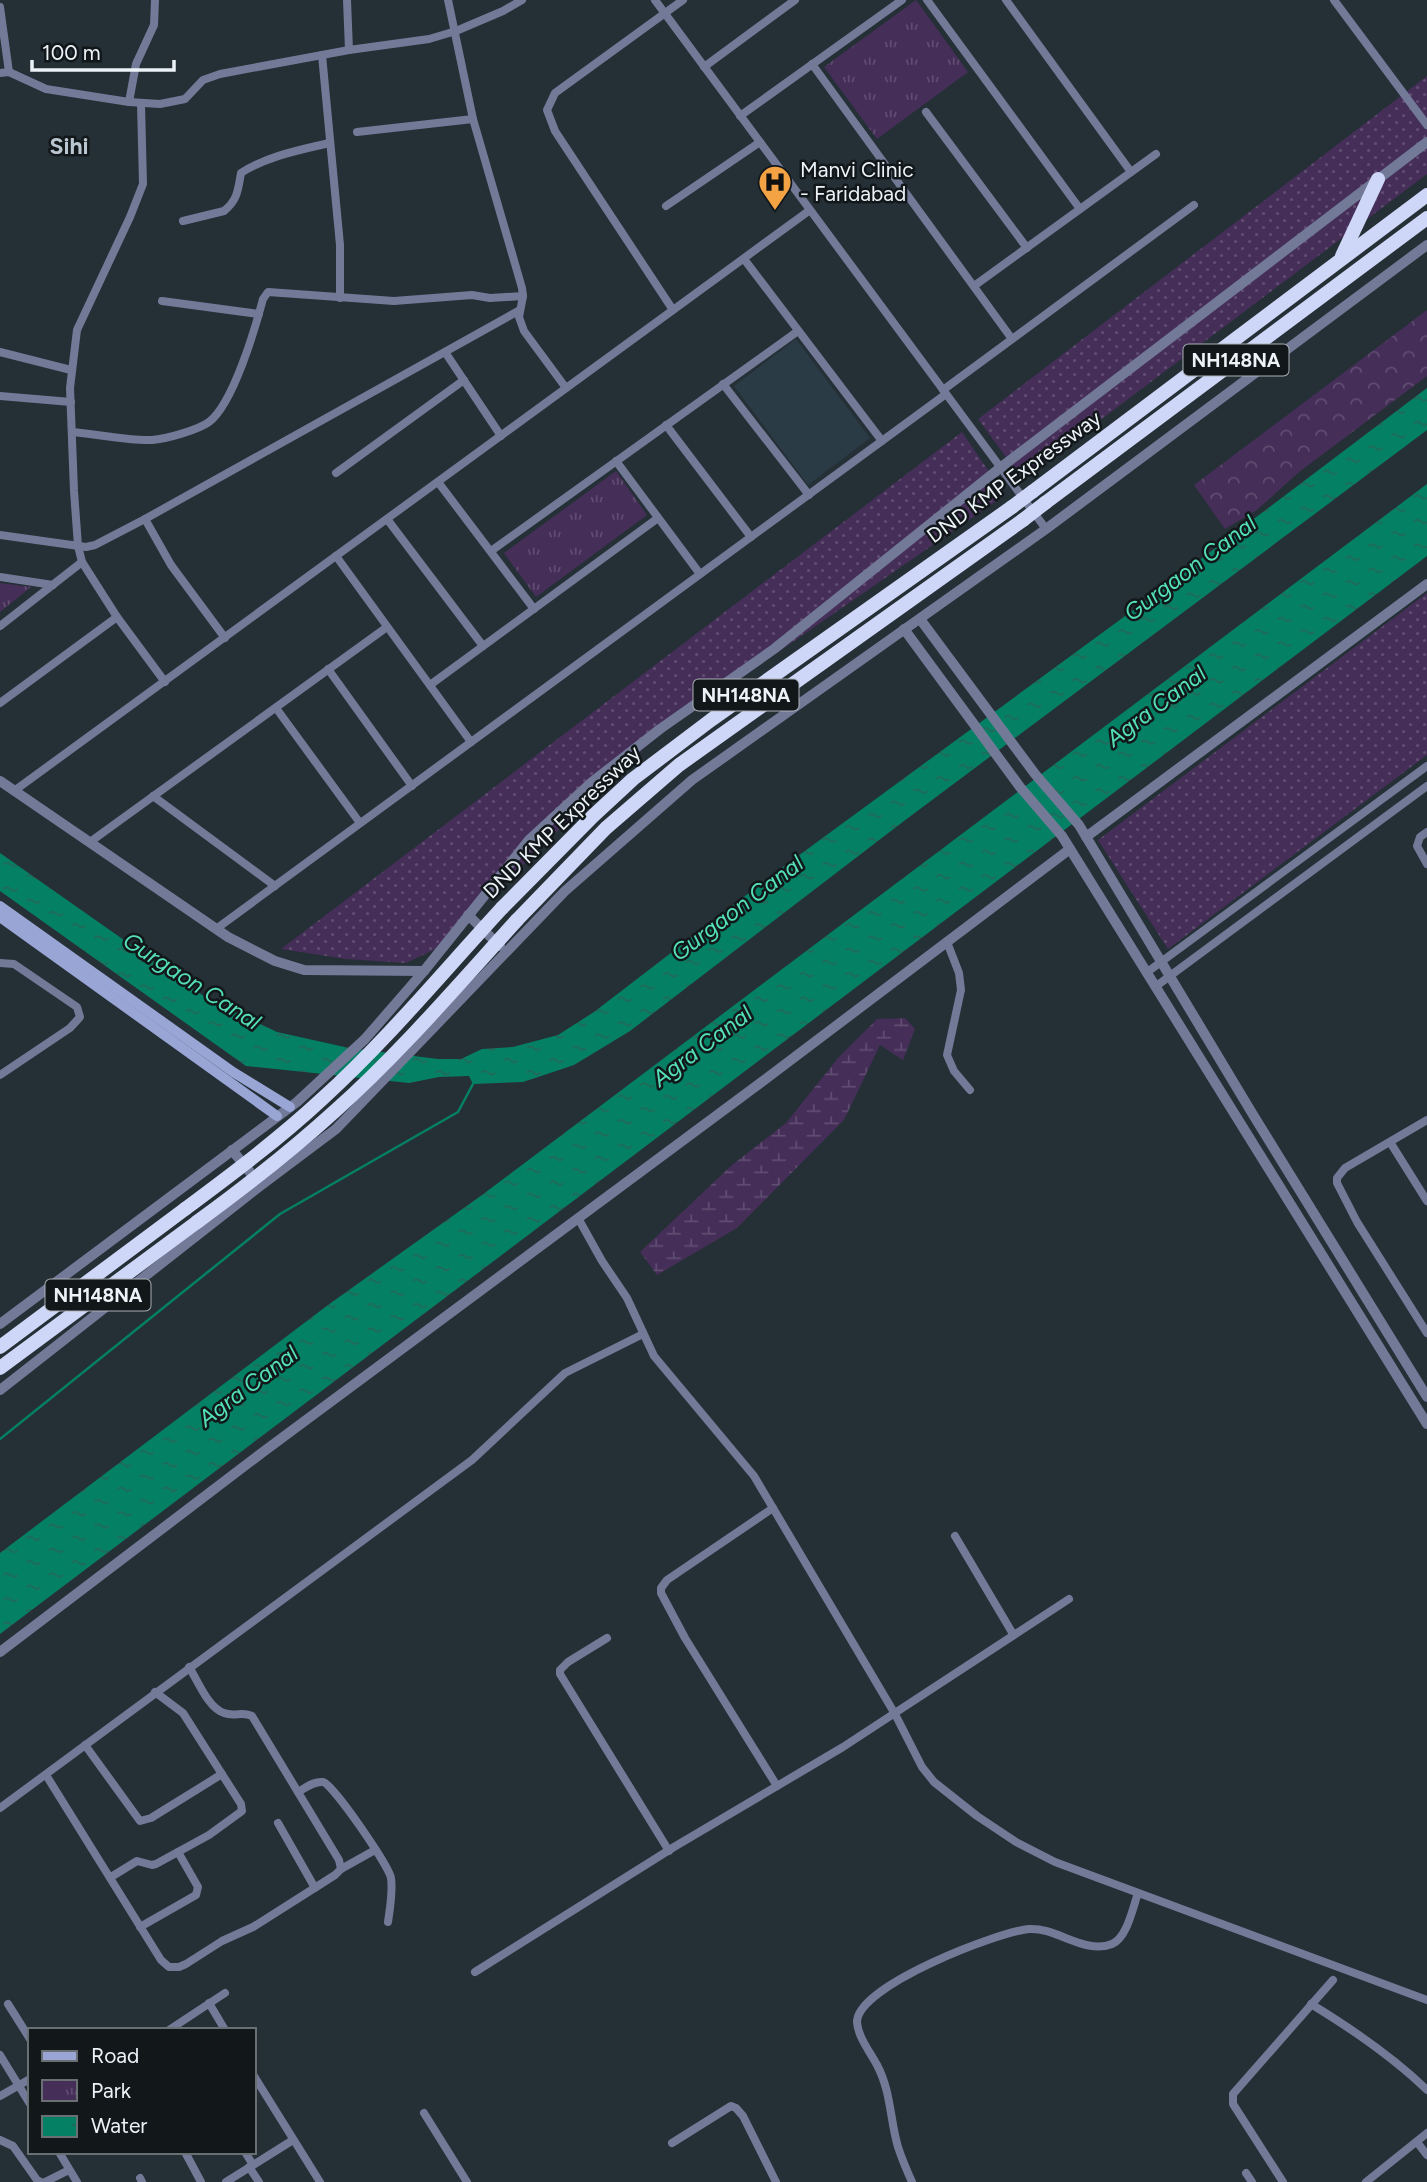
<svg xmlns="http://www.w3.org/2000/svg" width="1427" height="2182" font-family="Figtree,sans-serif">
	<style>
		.built { fill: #2a3b46 }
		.grass { fill: url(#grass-dots) }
		.forest { fill: url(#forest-crowns) }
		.wetland { fill: url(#wetland-marsh) }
		.park { fill: url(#park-tufts) }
		.water { fill: url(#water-ripples) }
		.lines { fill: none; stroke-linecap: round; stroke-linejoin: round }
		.stream { stroke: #048165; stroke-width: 2.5 }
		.minor { stroke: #727a98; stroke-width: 8 }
		.tertiary { stroke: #727a98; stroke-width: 10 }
		.secondary { stroke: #98a5d5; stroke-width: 10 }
		.trunk { stroke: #ced7f7; stroke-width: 14 }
		.trunk-bridge { stroke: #ced7f7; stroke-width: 14 }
		.labels { text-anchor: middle; stroke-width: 5; stroke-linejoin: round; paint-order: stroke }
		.shield { fill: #12171a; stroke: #abb1b5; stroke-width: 2 }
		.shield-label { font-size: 19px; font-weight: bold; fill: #ecf3f8 }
		.poi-label { font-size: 21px; fill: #ecf3f8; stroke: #12171a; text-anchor: start }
		.street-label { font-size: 21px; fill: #ecf3f8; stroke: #12171a }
		.neighbourhood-label { font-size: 23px; font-weight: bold; fill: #b9c6d0; stroke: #12171a }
		.water-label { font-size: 23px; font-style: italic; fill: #55e1b8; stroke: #12171a }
	</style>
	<defs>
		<pattern id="grass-dots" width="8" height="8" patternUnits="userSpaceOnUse" patternTransform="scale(1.75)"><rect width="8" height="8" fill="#452e58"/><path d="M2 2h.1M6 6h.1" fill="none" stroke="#604d71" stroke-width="1.8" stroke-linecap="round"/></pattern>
		<pattern id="forest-crowns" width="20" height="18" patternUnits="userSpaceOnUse" patternTransform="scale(1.75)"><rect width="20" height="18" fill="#452e58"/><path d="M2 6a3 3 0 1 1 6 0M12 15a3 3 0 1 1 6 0" fill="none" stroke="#604d71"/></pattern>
		<pattern id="wetland-marsh" width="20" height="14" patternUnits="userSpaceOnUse" patternTransform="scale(1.75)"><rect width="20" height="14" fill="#452e58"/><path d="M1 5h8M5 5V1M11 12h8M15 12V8" fill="none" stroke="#604d71"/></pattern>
		<pattern id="park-tufts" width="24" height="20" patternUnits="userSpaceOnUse" patternTransform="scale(1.75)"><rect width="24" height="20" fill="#452e58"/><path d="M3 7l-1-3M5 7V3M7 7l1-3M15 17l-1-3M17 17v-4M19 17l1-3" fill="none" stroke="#604d71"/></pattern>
		<pattern id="water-ripples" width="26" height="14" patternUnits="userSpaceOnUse" patternTransform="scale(1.75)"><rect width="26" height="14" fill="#048165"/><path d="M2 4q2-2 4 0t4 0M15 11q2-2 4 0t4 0" fill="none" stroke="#226859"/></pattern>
	</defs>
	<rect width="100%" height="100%" fill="#252f36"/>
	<polygon class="built" points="796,339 870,438 808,485 734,386"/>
	<g class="grass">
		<polygon points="1427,76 1427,174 1022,479 978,419"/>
		<polygon points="962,432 1005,495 660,734 613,776 440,947 406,963 346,959 281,949"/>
		<polygon points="1427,593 1427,755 1168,949 1098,840"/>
	</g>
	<polygon class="forest" points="1427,310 1427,376 1299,472 1257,510 1225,529 1194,485"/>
	<polygon class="wetland" points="905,1018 915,1029 903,1060 880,1045 844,1120 737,1228 657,1275 640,1252 732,1165 786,1123 838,1058 877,1019"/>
	<g class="park">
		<polygon points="916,0 968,72 877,139 824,67"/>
		<polygon points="616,471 647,515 536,597 504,553"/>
		<polygon points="0,583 31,587 0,612"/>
	</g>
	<g class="water">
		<polygon points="1427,388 1427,430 904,821 630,1031 574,1065 523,1082 473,1084 469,1076 439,1077 409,1083 246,1066 0,891 0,853 208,999 277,1032 349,1048 438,1059 461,1059 482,1049 513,1047 558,1035 594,1012 779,870 1132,611"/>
		<polygon points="1427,484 1427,556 0,1634 0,1553 328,1305 482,1195"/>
	</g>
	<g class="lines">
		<polyline class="stream" points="0,1439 280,1214 458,1112 474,1082"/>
		<g class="minor">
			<polyline points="347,0 349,50"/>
			<polyline points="448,0 473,119 522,288 523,296 519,317 524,331 566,388"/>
			<polyline points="655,0 1046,529"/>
			<polyline points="927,0 1080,209"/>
			<polyline points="1006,0 1131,172"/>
			<polyline points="1334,0 1427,125"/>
			<polyline points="0,7 9,72"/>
			<polyline points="322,55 340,245 340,298"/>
			<polyline points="812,64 1012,339"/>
			<polyline points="704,67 795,0"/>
			<polyline points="0,73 9,72 46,89 129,102 160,104 185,99 203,80 220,74 349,50 429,39 456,31 503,11 522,0"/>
			<polyline points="129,102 136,64 154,25 155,0"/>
			<polyline points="141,104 143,184 130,217 77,330 70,388 74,491 78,546 82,562 117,617 165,682"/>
			<polyline points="926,112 1027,248"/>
			<polyline points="740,116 902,0"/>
			<polyline points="357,132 473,119"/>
			<polyline points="666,206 760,142"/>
			<path d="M183,221l41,-10c14,-11 14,-22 17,-38 26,-17 59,-23 88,-30"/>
			<polyline points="744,259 882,441"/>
			<polyline points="974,286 1156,154"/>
			<polyline points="162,301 259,314"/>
			<polyline points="673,310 555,131 547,110 555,93 683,0"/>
			<polyline points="0,352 71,370"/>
			<polyline points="445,352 501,436"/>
			<polyline points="723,384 809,495"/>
			<polyline points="943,390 1194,205"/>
			<polyline points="0,396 71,402"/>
			<polyline points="666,425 751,537"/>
			<path d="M72,432c24,2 57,9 80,8 14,-1 46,-10 57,-18 24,-18 46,-93 54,-123l5,-7 126,9 78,-6 18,3 33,-2"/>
			<polyline points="616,461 700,574"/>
			<polyline points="336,473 464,380"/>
			<polyline points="438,482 534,609"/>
			<polyline points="145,519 171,565 225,638"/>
			<polyline points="387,519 483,646"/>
			<polyline points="0,535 86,547 95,545 145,519 520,310"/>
			<polyline points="491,551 798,331"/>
			<polyline points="336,556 471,742"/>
			<polyline points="0,577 53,585"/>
			<polyline points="0,626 82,562"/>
			<polyline points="328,669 412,786"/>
			<polyline points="430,685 658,518"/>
			<polyline points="0,703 117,617"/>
			<polyline points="276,708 360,823"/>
			<polyline points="14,791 810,210"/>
			<polyline points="153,796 275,886"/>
			<polyline points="1427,832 1420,837 1417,846 1427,864"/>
			<polyline points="90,842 387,627"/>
			<polyline points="216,929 946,394"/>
			<polyline points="947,942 959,973 961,990 947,1055 954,1071 970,1090"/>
			<polyline points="0,963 14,964 77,1007 80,1017 70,1028 0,1075"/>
			<polyline points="1146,973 1427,766"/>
			<polyline points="1155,987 1427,786"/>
			<polyline points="1427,1120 1345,1168 1337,1178 1337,1183 1357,1222 1427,1333"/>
			<polyline points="1390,1142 1427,1201"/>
			<polyline points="578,1218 602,1261 627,1298 654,1356 754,1476 895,1714 922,1767 934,1782 977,1816 1016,1842 1055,1862 1427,2000"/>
			<polyline points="773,1508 667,1580 661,1588 661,1593 685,1638 777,1786"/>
			<polyline points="955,1536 1013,1634"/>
			<polyline points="607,1638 568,1662 560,1670 560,1674 669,1851"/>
			<polyline points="85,1745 140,1821 151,1818 222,1774"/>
			<path d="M46,1775l115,185 8,7h10l7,-3 36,-23 31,-14 82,-52 6,-6 -2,-9 -87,-144c-9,-5 -18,1 -28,-3 -16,-5 -26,-32 -35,-46"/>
			<path d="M298,1792c7,-4 16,-11 25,-10 10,2 66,84 68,96 2,14 -1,30 -3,44"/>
			<polyline points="0,1808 472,1460 565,1373 643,1334"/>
			<polyline points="278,1823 315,1888"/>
			<polyline points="341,1869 375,1850"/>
			<polyline points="111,1877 137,1861 152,1865 156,1864 209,1835 242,1811 241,1804 183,1713 155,1692"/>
			<polyline points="140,1927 196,1895 198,1887 178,1852"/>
			<polyline points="475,1972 674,1847 843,1747 1069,1599"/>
			<polyline points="209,2003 225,2030"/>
			<polyline points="8,2004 30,2039"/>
			<path d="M1311,2004c41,25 81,52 116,86"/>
			<polyline points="169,2030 225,1993"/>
			<polyline points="0,2055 30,2104"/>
			<polyline points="254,2076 320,2182"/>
			<polyline points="0,2096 30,2079"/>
			<polyline points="424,2113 467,2182"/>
			<polyline points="0,2140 13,2146 37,2180 41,2182"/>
			<polyline points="1417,2142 1427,2155"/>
			<polyline points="672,2143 731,2106 736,2108 743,2116 776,2182"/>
			<polyline points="59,2152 77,2182"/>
			<polyline points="185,2152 201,2182"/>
			<polyline points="245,2152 253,2165"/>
			<polyline points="249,2167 259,2182"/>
			<polyline points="1246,2173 1252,2182"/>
			<polyline points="140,2178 142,2182"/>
			<polyline points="45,2182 69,2170"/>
			<polyline points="226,2182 293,2140"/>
			<path d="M912,2182c-5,-11 -10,-23 -14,-35 -8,-27 -7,-56 -21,-82 -7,-13 -19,-28 -20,-43 0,-36 140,-90 172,-93 27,-2 56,26 83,15 15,-6 21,-37 26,-51"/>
			<polyline points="1283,2182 1233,2104 1233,2094 1333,1980"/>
			<polyline points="1366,2182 1427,2133"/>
		</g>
		<g class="tertiary">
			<polyline points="920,619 1035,774 1079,825 1252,1113 1427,1397"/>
			<polyline points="904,629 1020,787 1062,836 1427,1424"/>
			<polyline points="0,781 228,937 275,961 304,970 424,971"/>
			<polyline points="1086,837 1427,584"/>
			<polyline points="468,915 500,946"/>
			<polyline points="232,1150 258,1182"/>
			<polyline points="0,1324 297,1102 365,1039 424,971 529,840 592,782 660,729 774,649 1000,468 1427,142"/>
			<polyline points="0,1390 260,1186 336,1129 565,891 692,780 1046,529 1427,245"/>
			<polyline points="0,1652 263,1452 767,1078 1070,849"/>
		</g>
		<g class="secondary">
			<polyline points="0,906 233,1072 290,1107"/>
			<polyline points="0,917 277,1116"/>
		</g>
		<g class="trunk">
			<polyline points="1342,256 1378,179"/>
			<polyline points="1032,492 1427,195"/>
			<polyline points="1045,503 1427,218"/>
			<polyline points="502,908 593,816 633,779 711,720 1012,507"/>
			<polyline points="517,920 606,828 679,765 1023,520"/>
			<polyline points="0,1347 185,1209"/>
			<polyline points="0,1368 197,1222"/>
		</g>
		<g class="trunk-bridge">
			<polyline points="1012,507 1032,492"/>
			<polyline points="1023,520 1045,503"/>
			<path d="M185,1209c47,-35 94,-70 137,-110 65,-59 121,-127 180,-191"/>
			<path d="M197,1222c48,-35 94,-71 138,-111 65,-58 123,-126 182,-191"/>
		</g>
	</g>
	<defs>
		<symbol id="hospital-pin" viewBox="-11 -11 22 30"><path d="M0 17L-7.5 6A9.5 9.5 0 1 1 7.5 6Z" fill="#f4a344" stroke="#12171a"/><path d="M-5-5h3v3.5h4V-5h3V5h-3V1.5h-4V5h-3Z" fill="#111"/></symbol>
	</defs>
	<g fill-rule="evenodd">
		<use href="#hospital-pin" x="756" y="163" width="38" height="52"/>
	</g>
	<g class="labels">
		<g class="shield">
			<rect x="1183.5" y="344.5" width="105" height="31" rx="5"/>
			<rect x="693.5" y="679.5" width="105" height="31" rx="5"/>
			<rect x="45.5" y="1279.5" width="105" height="31" rx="5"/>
		</g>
		<g class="shield-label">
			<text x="1236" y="367">NH148NA</text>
			<text x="746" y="702">NH148NA</text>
			<text x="98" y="1302">NH148NA</text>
		</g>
		<g class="poi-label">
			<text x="800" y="177">Manvi Clinic<tspan x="800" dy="24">- Faridabad</tspan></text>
		</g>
		<g class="street-label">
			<text transform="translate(1014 477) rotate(-36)" y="7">DND KMP Expressway</text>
			<text transform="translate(562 822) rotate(-44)" y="7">DND KMP Expressway</text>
		</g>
		<g class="neighbourhood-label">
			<text x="69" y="154">Sihi</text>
		</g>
		<g class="water-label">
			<text transform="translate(1190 568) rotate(-37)" y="8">Gurgaon Canal</text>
			<text transform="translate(1156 706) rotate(-37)" y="8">Agra Canal</text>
			<text transform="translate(737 908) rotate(-37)" y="8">Gurgaon Canal</text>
			<text transform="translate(192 981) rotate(33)" y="8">Gurgaon Canal</text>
			<text transform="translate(702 1046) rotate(-37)" y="8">Agra Canal</text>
			<text transform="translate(248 1386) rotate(-37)" y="8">Agra Canal</text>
		</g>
	</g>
	<rect x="28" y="2028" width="228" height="126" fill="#12171a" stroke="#696f73" stroke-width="2"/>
	<rect x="42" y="2051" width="35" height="10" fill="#98a5d5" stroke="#696f73" stroke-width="2"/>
	<text x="91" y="2063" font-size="21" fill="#ecf3f8">Road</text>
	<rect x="42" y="2080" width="35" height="21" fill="url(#park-tufts)" stroke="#696f73" stroke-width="2"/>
	<text x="91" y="2098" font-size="21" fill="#ecf3f8">Park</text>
	<rect x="42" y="2116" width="35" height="21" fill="url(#water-ripples)" stroke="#696f73" stroke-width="2"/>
	<text x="91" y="2133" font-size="21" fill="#ecf3f8">Water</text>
	<path d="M32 60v10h142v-10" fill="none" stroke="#ecf3f8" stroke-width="3.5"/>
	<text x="42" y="60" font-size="21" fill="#ecf3f8" stroke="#12171a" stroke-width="5" paint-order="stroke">100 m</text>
</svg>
